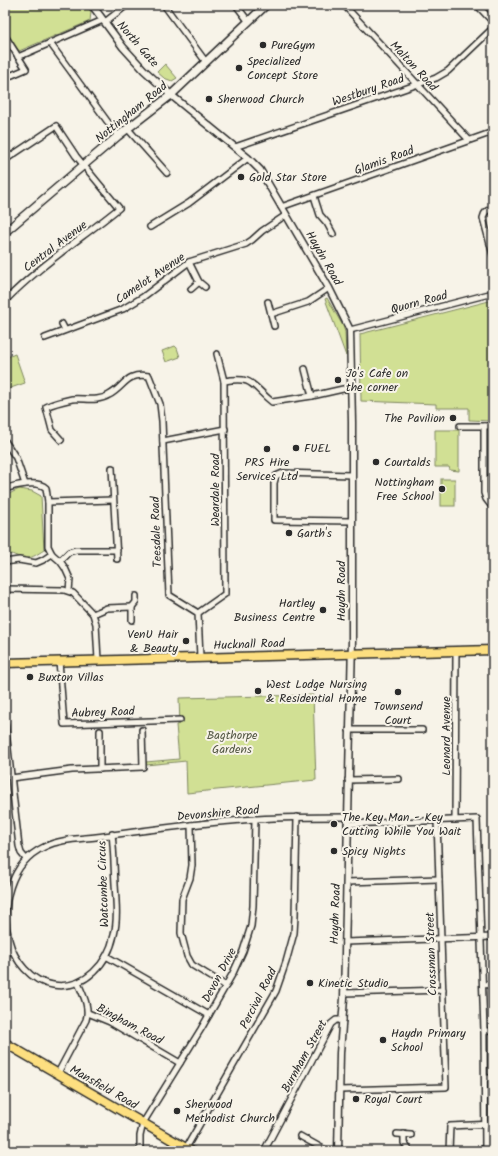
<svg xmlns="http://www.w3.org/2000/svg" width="498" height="1156" font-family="Kalam,sans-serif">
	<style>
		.green { fill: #d1e094; stroke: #7e8660 }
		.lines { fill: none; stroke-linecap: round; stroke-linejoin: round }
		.minor-casing { stroke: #2b2b2b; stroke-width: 8 }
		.tertiary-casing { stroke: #2b2b2b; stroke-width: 9 }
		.secondary-casing { stroke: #2b2b2b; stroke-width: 10 }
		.primary-casing { stroke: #2b2b2b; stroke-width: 11 }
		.trunk-casing { stroke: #2b2b2b; stroke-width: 11 }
		.minor { stroke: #f7f3e8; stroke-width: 5 }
		.tertiary { stroke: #f7f3e8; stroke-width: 6 }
		.secondary { stroke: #f7f3e8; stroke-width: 7 }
		.primary { stroke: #fddf80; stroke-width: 8 }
		.trunk { stroke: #fddf80; stroke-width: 8 }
		.poi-dot { fill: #2b2b2b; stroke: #f7f3e8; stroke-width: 1.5 }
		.labels { text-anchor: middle; stroke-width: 4; stroke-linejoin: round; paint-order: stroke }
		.street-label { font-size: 12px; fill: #2b2b2b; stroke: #f7f3e8 }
		.poi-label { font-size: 12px; fill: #2b2b2b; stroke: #f7f3e8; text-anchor: start }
		.park-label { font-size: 12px; fill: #545845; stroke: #f7f3e8 }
	</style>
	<rect width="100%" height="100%" fill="#f7f3e8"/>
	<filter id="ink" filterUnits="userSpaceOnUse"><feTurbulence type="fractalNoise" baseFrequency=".025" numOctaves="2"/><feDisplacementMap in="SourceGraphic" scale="8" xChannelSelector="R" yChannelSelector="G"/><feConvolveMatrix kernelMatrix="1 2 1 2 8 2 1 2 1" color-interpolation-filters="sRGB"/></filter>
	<g filter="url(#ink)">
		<g class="green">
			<polygon points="5,5 86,5 91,12 90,21 19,51 5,32"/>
			<polygon points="165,64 177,78 172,81 164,78 157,72"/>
			<polygon points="327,298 343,326 345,332 346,356 325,299"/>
			<polygon points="493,300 493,421 469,420 469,408 436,408 436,404 361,401 360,334"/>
			<polygon points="175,346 177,348 180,357 166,362 162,351"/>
			<polygon points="15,354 25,383 5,390 5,358"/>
			<polygon points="435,430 459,430 459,471 450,470 449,467 435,467"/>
			<rect x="441" y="479" width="14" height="27"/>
			<path d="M19,489l13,2 9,5 3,54c-14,9 -17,11 -32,4l-7,2v-60z"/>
			<polygon points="313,695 316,780 187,793 186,761 146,765 146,762 179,759 176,725 180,724 179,698"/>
		</g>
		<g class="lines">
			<defs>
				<g id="minor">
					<polyline points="164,5 206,62"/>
					<polyline points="236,5 249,22"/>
					<polyline points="344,5 469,140"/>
					<polyline points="477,5 493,22"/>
					<polyline points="105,22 127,5"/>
					<polyline points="5,40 7,39 26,69 5,78"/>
					<polyline points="50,43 118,136"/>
					<polyline points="18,57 103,20"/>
					<polyline points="127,128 167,173"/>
					<polyline points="235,147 436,78 448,71 493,28"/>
					<path d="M5,160l51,-34 20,30 43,52c-38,31 -80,58 -114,93"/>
					<polyline points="314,196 320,215 327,223 333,234"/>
					<polyline points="281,207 493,132"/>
					<path d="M493,208c-6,2 -9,4 -10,10l10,37"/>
					<polyline points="150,227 189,203 248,158"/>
					<polyline points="189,262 199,282 205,287"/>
					<polyline points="191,289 199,282"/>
					<polyline points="268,302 274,326"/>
					<polyline points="271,314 308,302 329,288"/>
					<polyline points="62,324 65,330"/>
					<polyline points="350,330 493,293"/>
					<polyline points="45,338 123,309 143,297 189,262 246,244 252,240 262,231 286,215"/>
					<polyline points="305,369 312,396"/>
					<path d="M224,381c30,-5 27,4 48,21l40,-6 31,-7h8"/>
					<polyline points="460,426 493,426"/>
					<polyline points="484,426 484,493 486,499 493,508"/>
					<path d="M61,440l-9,-10 -6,-23c8,-4 17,-6 26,-8 13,-1 26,3 37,-4 16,-8 16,-23 40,-19l11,28 2,17 7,174 29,18 2,44"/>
					<polyline points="5,441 16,458 25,484"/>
					<polyline points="163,441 225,429"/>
					<polyline points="112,468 117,559"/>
					<polyline points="351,475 283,473 276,476 274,483 274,520 352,521"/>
					<path d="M5,489c10,-4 33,-9 41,-1l2,14v44l4,8 8,7 5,7 5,11 -1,12"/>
					<polyline points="48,502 113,500"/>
					<polyline points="60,561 69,552 76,550 117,550"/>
					<polyline points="5,562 19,560 36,563 43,560 52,554"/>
					<polyline points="5,589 64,590 73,593 93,614 96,624 98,660"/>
					<polyline points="198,613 225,594 224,381 217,354"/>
					<polyline points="93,614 107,608 132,607"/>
					<polyline points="132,620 132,607 136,602 136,596"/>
					<polyline points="59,661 64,724 180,720"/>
					<polyline points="5,722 19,846 21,853 26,859"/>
					<polyline points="349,730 422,730"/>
					<polyline points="100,769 100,731"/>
					<polyline points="11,778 72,770 143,767 142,730"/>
					<polyline points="348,780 399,779"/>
					<polyline points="455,820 456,652"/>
					<polyline points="347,824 477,819 484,1031 485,1151"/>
					<polyline points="191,825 192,865 190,878 182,899 181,933 187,956 192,965 226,986"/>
					<path d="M112,834c2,17 2,34 3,50 1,17 3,35 -1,51 -6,28 -29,55 -61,50 -22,-3 -39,-25 -44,-45 -9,-34 1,-77 35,-93 16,-8 35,-8 52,-10 53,-7 107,-15 161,-18 30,-2 60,-2 90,-2"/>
					<polyline points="347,882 439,879"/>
					<polyline points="345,942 493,937"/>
					<polyline points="106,956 209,1015"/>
					<polyline points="5,957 8,952 12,951"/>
					<polyline points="483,985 493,984"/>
					<polyline points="344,993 443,990"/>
					<polyline points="88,1013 110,1022 180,1063"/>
					<polyline points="484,1031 493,1031"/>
					<path d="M58,1073l28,-53c4,-13 -3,-25 -8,-37"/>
					<polyline points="485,1078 493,1078"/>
					<polyline points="340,1090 446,1087 437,821"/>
					<polyline points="397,1134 411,1135"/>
					<polyline points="404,1134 404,1143 410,1151"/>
					<polyline points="300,1136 327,1151"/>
					<polyline points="186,1148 276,991 286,962 294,933 295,916 297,817"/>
					<polyline points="140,1151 140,1136 143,1123 201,1029 233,973 243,951 251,926 253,906 255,819"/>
					<polyline points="264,1151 331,1024 336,1020 343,1020"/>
					<polyline points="449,1151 450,1126 493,1124"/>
				</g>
				<polyline id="tertiary" points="92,5 123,47 144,70 171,95 248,158 260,170 329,288 350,330 352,422 352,640 344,998 340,1053 338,1151"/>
				<polyline id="secondary" points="5,232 118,136 171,95 266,5"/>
				<polyline id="primary" points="5,663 493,650"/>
				<polyline id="trunk" points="5,1043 191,1151"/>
			</defs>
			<use href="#minor" class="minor-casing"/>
			<use href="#tertiary" class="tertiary-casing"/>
			<use href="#secondary" class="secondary-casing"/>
			<use href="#primary" class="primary-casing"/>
			<use href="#trunk" class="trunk-casing"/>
			<use href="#minor" class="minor"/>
			<use href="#tertiary" class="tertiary"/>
			<use href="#secondary" class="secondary"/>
			<use href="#primary" class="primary"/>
			<use href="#trunk" class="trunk"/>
		</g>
	</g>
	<g class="poi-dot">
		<circle cx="263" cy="45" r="4"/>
		<circle cx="239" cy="68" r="4"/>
		<circle cx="209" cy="99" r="4"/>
		<circle cx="241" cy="177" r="4"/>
		<circle cx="338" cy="380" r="4"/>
		<circle cx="453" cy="418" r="4"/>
		<circle cx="296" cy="448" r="4"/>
		<circle cx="267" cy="449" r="4"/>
		<circle cx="376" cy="462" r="4"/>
		<circle cx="442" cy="489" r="4"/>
		<circle cx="289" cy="533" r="4"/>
		<circle cx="323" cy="610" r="4"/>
		<circle cx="186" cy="641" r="4"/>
		<circle cx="30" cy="677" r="4"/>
		<circle cx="258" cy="691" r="4"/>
		<circle cx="398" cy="692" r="4"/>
		<circle cx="334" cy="824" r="4"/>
		<circle cx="334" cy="851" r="4"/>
		<circle cx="310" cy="983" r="4"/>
		<circle cx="383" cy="1040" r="4"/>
		<circle cx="356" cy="1099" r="4"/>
		<circle cx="177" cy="1111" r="4"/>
	</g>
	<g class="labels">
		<g class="street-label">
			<text transform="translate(138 44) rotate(49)" y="4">North Gate</text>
			<text transform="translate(414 66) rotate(47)" y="4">Malton Road</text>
			<text transform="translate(368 90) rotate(-19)" y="4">Westbury Road</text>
			<text transform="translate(131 112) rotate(-39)" y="4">Nottingham Road</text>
			<text transform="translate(384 160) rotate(-20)" y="4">Glamis Road</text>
			<text transform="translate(55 246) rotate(-37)" y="4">Central Avenue</text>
			<text transform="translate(324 258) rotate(60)" y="4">Haydn Road</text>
			<text transform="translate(150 278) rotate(-34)" y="4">Camelot Avenue</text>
			<text transform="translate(419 302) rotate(-15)" y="4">Quorn Road</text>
			<text transform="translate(215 490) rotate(-90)" y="4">Weardale Road</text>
			<text transform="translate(156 532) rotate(-92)" y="4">Teesdale Road</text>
			<text transform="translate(341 591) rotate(-90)" y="4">Haydn Road</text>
			<text transform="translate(249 644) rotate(-2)" y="4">Hucknall Road</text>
			<text transform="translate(103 712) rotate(-2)" y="4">Aubrey Road</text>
			<text transform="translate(446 736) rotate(-90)" y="4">Leonard Avenue</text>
			<text transform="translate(218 813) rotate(-5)" y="4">Devonshire Road</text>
			<text transform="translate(103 884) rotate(-92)" y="4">Watcombe Circus</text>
			<text transform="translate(335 914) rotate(-88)" y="4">Haydn Road</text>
			<text transform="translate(431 954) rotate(-92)" y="4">Crossman Street</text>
			<text transform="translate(219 975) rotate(-62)" y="4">Devon Drive</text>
			<text transform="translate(258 998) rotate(-63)" y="4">Percival Road</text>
			<text transform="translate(130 1024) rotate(28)" y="4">Bingham Road</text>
			<text transform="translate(304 1056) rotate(-61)" y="4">Burnham Street</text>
			<text transform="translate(104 1087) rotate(30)" y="4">Mansfield Road</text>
		</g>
		<g class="poi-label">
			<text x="271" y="49">PureGym</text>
			<text x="247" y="65">Specialized<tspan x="247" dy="14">Concept Store</tspan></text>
			<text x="217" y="103">Sherwood Church</text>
			<text x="249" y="181">Gold Star Store</text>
			<text x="346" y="377">Jo's Cafe on<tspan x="346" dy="14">the corner</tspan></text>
			<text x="445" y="422" text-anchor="end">The Pavilion</text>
			<text x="304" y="452">FUEL</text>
			<text x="267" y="466" text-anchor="middle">PRS Hire<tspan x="267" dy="14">Services Ltd</tspan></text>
			<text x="384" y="466">Courtalds</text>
			<text x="434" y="486" text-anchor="end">Nottingham<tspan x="434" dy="14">Free School</tspan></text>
			<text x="297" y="537">Garth's</text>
			<text x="315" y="607" text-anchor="end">Hartley<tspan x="315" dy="14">Business Centre</tspan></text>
			<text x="178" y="638" text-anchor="end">VenU Hair<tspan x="178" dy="14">&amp; Beauty</tspan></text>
			<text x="38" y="681">Buxton Villas</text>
			<text x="266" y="688">West Lodge Nursing<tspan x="266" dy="14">&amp; Residential Home</tspan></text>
			<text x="398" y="710" text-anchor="middle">Townsend<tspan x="398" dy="14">Court</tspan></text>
			<text x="342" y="821">The Key Man - Key<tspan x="342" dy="14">Cutting While You Wait</tspan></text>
			<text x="342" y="855">Spicy Nights</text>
			<text x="318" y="987">Kinetic Studio</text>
			<text x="391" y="1037">Haydn Primary<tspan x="391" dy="14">School</tspan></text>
			<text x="364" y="1103">Royal Court</text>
			<text x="185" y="1108">Sherwood<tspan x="185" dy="14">Methodist Church</tspan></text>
		</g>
		<g class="park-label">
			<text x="232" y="739">Bagthorpe<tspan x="232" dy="14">Gardens</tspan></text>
		</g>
	</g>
	<rect width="498" height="1156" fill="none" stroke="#f7f3e8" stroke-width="20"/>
	<rect x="10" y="10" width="478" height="1136" fill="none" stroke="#2b2b2b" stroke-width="1.5" filter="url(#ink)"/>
</svg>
